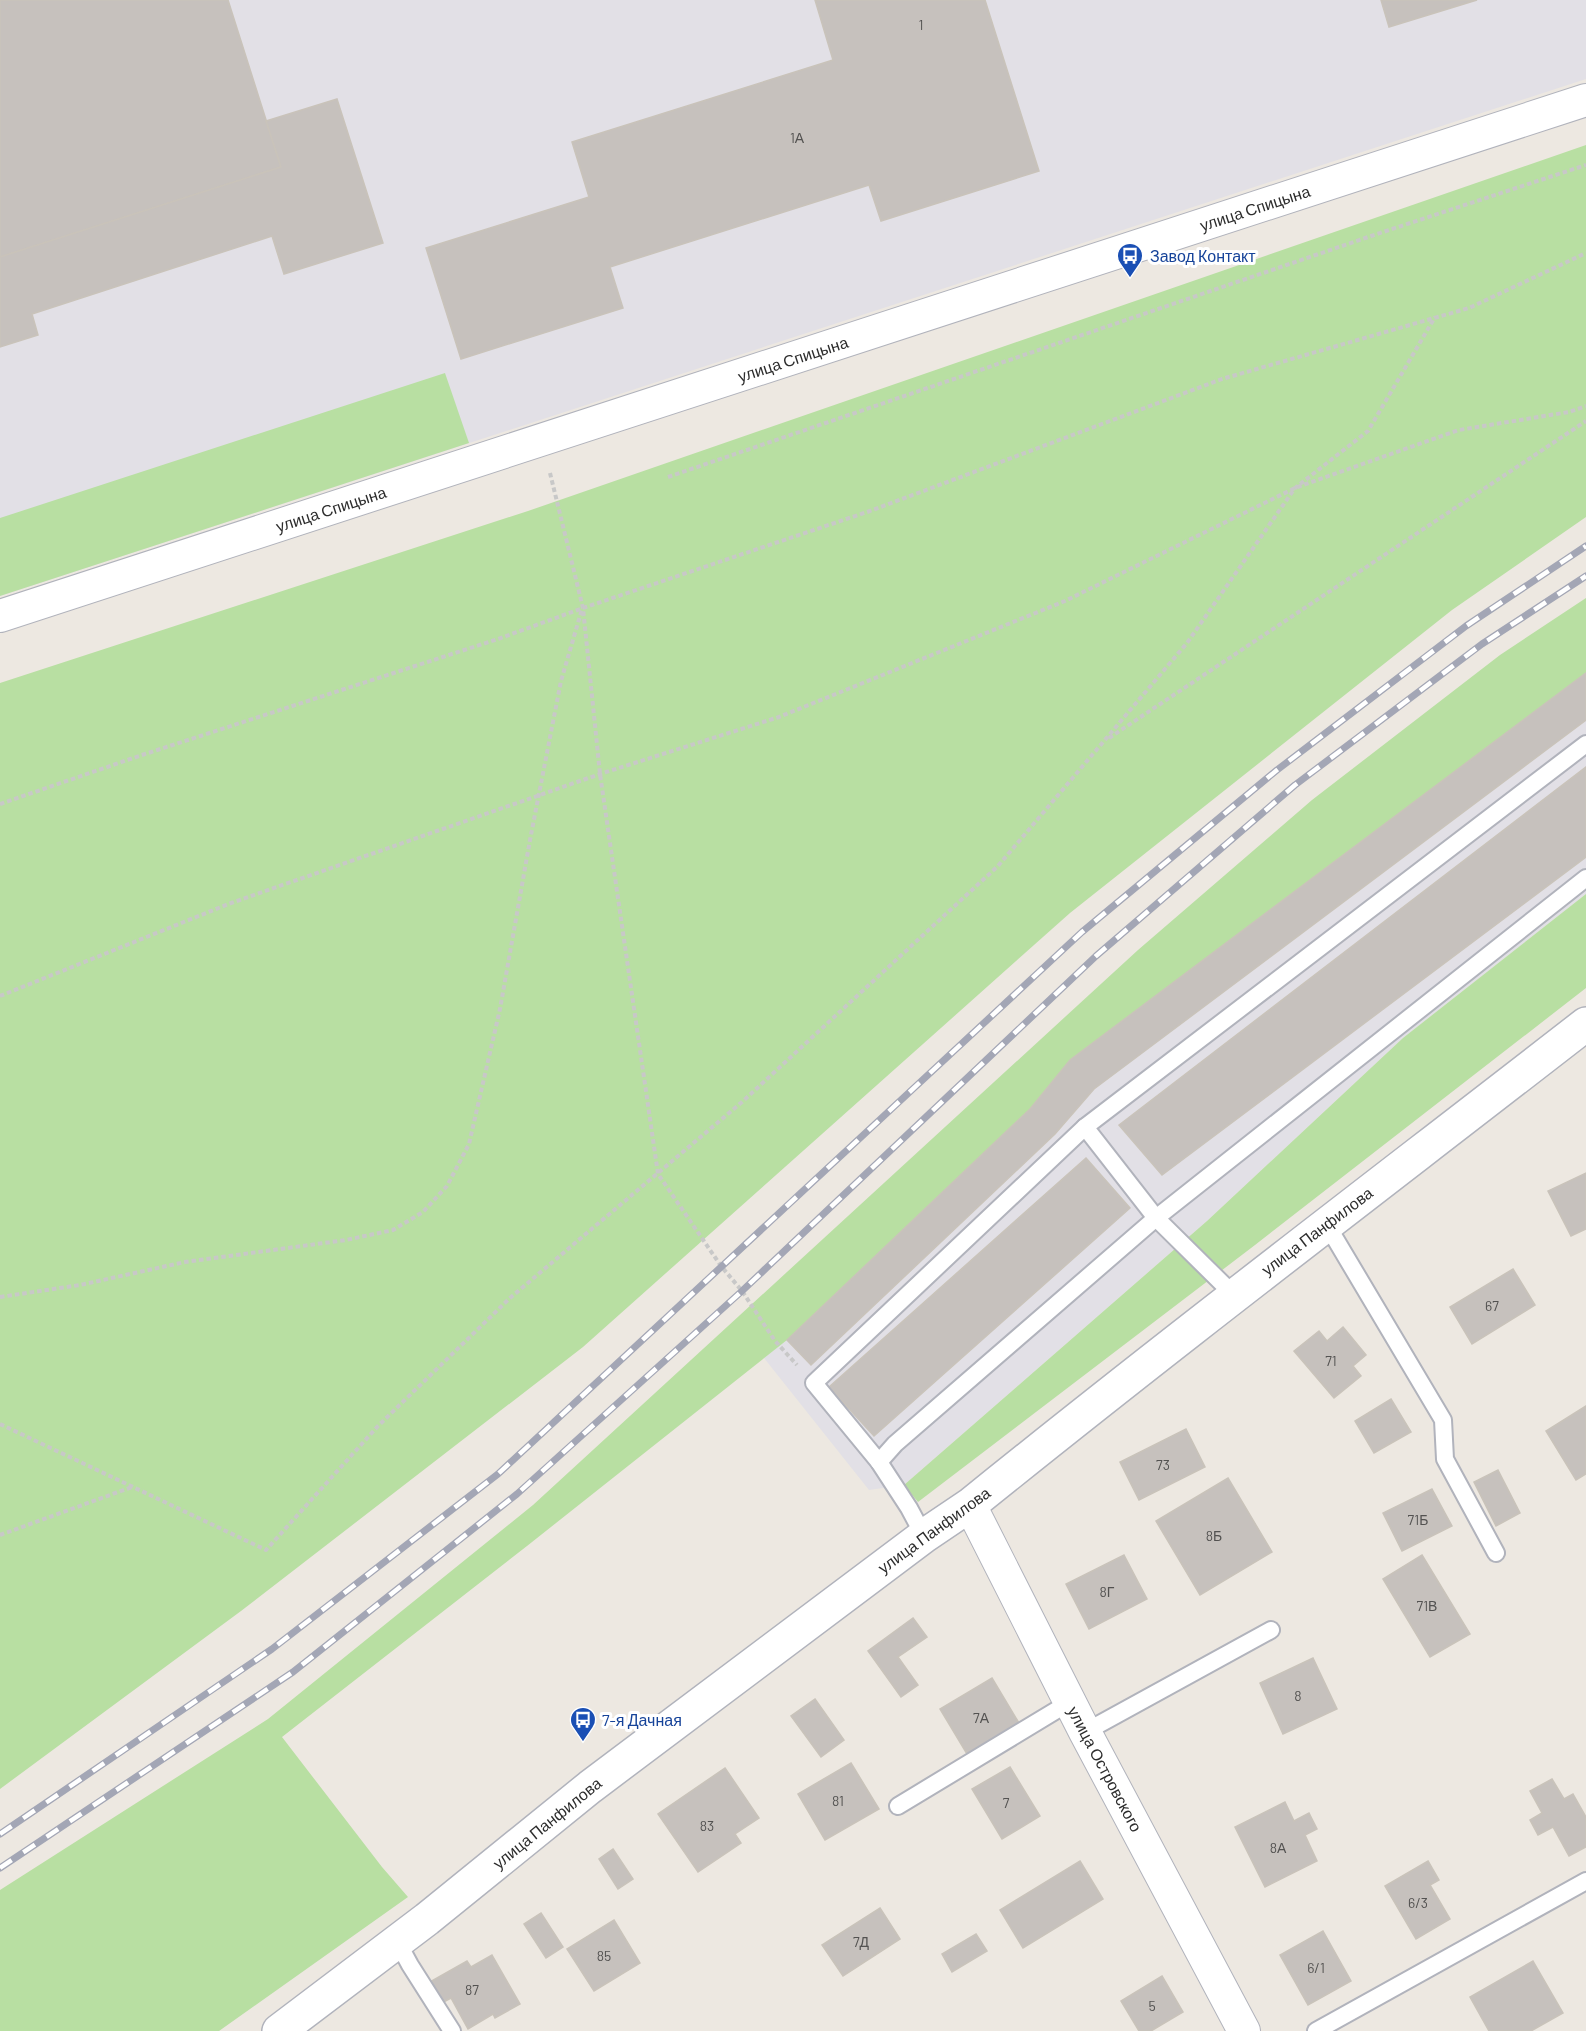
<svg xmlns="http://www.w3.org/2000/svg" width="1586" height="2031" font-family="Barlow,sans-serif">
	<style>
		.industrial { fill: #e2e0e6 }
		.green { fill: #b8dfa2 }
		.building { fill: #c6c1bd; stroke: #c9c3ba; stroke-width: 1.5 }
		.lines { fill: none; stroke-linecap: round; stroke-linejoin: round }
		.service-casing { stroke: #b1b3bc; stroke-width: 20 }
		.minor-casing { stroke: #b1b3bc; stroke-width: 34 }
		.secondary-casing { stroke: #b1b3bc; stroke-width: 36 }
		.path { stroke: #c8c8c8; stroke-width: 4; stroke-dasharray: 4.5 3; stroke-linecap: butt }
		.service { stroke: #fff; stroke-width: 16 }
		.minor { stroke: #fff; stroke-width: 32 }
		.secondary { stroke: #fff; stroke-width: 33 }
		.rail-casing { stroke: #a3a6b5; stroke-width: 7 }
		.rail { stroke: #fff; stroke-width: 4.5; stroke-dasharray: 14; stroke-linecap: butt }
		.labels { text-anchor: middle; stroke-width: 6; stroke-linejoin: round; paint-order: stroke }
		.number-label { font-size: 14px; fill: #535251 }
		.street-label { font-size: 16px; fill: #2d2d2d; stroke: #fff }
		.transit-label { font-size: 16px; fill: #164399; stroke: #fff; text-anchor: start }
	</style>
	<rect width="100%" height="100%" fill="#ede8e1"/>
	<g class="industrial">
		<polygon points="0,0 1586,0 1586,79 0,596"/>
		<polygon points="1586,673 1586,894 1403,1038 1207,1221 904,1485 869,1490 764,1358 787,1340 1030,1109 1070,1060"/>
	</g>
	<g class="green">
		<polygon points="1586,145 1586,517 1452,610 1070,913 583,1347 241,1611 0,1789 0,683 528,511"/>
		<polygon points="445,373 469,443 0,596 0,518"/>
		<polygon points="1586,598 1586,673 1070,1060 1030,1109 787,1340 527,1546 282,1737 382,1867 408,1897 219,2031 0,2031 0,1890 268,1719 533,1505 1138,950 1312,800 1500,655"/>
		<polygon points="1586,894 1586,988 1255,1245 918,1502 904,1485 1207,1221 1403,1038"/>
	</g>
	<g class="building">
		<polygon points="0,0 228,0 281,167 0,257"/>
		<polygon points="815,0 985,0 1039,171 881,221 869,185 610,267 623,308 461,359 426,248 589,197 572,142 833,60"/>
		<polygon points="1381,0 1477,0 1389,27"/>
		<polygon points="337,99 383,243 284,274 272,236 32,314 38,335 0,347 0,257 281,167 266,121"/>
		<polygon points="1586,673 1586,720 1094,1089 1055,1134 811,1365 787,1340 1030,1109 1070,1060"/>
		<polygon points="1586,767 1586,857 1162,1175 1119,1125"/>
		<polygon points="1086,1158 1130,1208 874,1436 829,1387"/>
		<polygon points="1586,1173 1586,1229 1571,1236 1548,1191"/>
		<polygon points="1513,1269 1535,1305 1472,1344 1450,1307"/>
		<polygon points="1343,1327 1366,1355 1353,1366 1361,1376 1334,1398 1294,1351 1319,1331 1327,1341"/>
		<polygon points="1391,1399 1411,1432 1374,1453 1355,1421"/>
		<polygon points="1586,1406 1586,1474 1576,1480 1546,1431"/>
		<polygon points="1186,1429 1205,1467 1139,1500 1120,1462"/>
		<polygon points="1498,1470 1520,1513 1496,1526 1474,1482"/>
		<polygon points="1228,1478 1272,1552 1200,1595 1156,1521"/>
		<polygon points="1432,1489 1452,1526 1402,1551 1383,1513"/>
		<polygon points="1124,1555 1147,1599 1089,1629 1066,1584"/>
		<polygon points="1422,1555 1470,1634 1430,1657 1383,1579"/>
		<polygon points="913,1618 927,1637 898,1657 918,1685 901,1697 868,1651"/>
		<polygon points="1313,1658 1337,1709 1283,1734 1260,1683"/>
		<polygon points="992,1678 1022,1728 970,1759 940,1709"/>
		<polygon points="815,1699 844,1740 821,1757 791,1716"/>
		<polygon points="851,1763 879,1809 825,1840 798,1794"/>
		<polygon points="1010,1767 1040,1816 1002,1839 972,1789"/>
		<polygon points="725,1768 759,1818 735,1834 741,1843 698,1872 658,1814"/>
		<polygon points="1552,1779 1564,1799 1573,1794 1586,1817 1586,1847 1569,1856 1553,1827 1538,1835 1530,1820 1542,1813 1530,1791"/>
		<polygon points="1285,1802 1294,1821 1309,1813 1317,1829 1305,1835 1317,1861 1265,1887 1235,1827"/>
		<polygon points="613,1849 633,1879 618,1889 599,1859"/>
		<polygon points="1080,1861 1103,1899 1023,1948 1000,1910"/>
		<polygon points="1428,1861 1439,1880 1430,1885 1450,1919 1416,1939 1385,1886"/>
		<polygon points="880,1908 900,1939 843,1976 822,1945"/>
		<polygon points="541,1913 563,1947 546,1958 524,1924"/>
		<polygon points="614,1920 640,1963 594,1991 567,1949"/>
		<polygon points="1323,1931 1351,1981 1308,2005 1280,1955"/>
		<polygon points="976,1934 987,1951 952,1972 942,1954"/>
		<polygon points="492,1955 520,2004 495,2018 493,2014 468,2029 451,1998 440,2004 428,1983 467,1961 471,1967"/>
		<polygon points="1533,1961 1563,2013 1531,2031 1489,2031 1470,1997"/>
		<polygon points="1162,1976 1183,2012 1151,2031 1139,2031 1121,2001"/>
	</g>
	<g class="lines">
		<defs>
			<g id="service">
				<polyline points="1085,1127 1156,1218 1234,1295"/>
				<polyline points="1327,1225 1443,1420 1445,1459 1496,1553"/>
				<polyline points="879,1462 895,1444 1156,1218 1586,878"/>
				<polyline points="924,1536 909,1508 879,1462 814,1383 1085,1127 1586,744"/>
				<polyline points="1085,1732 1271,1630"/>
				<polyline points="898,1806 1070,1702"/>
				<polyline points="397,1941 410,1965 452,2031"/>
				<polyline points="1316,2031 1586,1881"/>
			</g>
			<g id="minor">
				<polyline points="0,616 1586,100"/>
				<polyline points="970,1505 1085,1732 1244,2031"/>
			</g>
			<path id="secondary" d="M279,2031l148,-112 163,-132 334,-251 46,-31c203,-164 410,-321 616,-481"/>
		</defs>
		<use href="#service" class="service-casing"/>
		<use href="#minor" class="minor-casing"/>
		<use href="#secondary" class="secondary-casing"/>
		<g class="path">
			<polyline points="550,473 583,608 600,774 658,1174 721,1266 742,1291 775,1341 797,1365"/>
			<polyline points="668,477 1377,234 1586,165"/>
			<polyline points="1109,738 1586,421"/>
			<polyline points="0,804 142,755 498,639 583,608 870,511 1222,379 1469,308 1586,253"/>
			<polyline points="0,996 231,903 600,774 779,717 1065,601 1295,488 1459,430 1569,412 1586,406"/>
			<polyline points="0,1297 80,1285 185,1262 346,1240 393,1230 423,1212 447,1186 469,1144 500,1009 530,840 561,681 582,609"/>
			<polyline points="0,1424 266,1550 378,1426 510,1298 742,1102 998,866 1187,643 1295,488 1368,431 1435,317"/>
			<polyline points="0,1535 132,1487"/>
		</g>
		<use href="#service" class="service"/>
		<use href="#minor" class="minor"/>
		<use href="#secondary" class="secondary"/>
		<defs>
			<g id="rail">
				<polyline points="0,1834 272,1649 498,1474 1082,932 1277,770 1466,626 1586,546"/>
				<polyline points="0,1868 293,1672 517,1494 742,1291 1096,956 1295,785 1482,644 1586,576"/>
			</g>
		</defs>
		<use href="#rail" class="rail-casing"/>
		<use href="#rail" class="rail"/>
	</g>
	<defs>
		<symbol id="bus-pin" viewBox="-11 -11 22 30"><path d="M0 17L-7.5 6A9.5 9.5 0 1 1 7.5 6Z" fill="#1a4fb4" stroke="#fff"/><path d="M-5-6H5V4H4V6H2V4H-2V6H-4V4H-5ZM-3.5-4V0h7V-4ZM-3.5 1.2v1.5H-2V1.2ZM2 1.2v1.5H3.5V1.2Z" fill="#fff"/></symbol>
	</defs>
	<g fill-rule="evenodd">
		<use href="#bus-pin" x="1115" y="241" width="30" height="40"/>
		<use href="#bus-pin" x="568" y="1705" width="30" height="40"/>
	</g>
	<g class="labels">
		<g class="number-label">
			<text x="921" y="30">1</text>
			<text x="797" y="143">1А</text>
			<text x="1492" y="1311">67</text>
			<text x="1331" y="1366">71</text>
			<text x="1163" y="1470">73</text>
			<text x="1418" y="1525">71Б</text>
			<text x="1214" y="1541">8Б</text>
			<text x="1107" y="1597">8Г</text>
			<text x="1427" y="1611">71В</text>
			<text x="1298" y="1701">8</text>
			<text x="981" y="1723">7А</text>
			<text x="838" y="1806">81</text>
			<text x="1006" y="1808">7</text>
			<text x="707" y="1831">83</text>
			<text x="1278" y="1853">8А</text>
			<text x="1418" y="1908">6/3</text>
			<text x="861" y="1947">7Д</text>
			<text x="604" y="1961">85</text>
			<text x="1316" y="1973">6/1</text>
			<text x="472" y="1995">87</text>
			<text x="1152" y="2011">5</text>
		</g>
		<g class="street-label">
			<text transform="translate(1255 208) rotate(-18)" y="6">улица Спицына</text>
			<text transform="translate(793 359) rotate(-18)" y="6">улица Спицына</text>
			<text transform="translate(331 509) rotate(-18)" y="6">улица Спицына</text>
			<text transform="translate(1317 1231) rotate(-37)" y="6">улица Панфилова</text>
			<text transform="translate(934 1530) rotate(-36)" y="6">улица Панфилова</text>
			<text transform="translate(1105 1769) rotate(62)" y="6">улица Островского</text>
			<text transform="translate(547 1823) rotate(-39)" y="6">улица Панфилова</text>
		</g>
		<g class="transit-label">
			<text x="1150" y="262">Завод Контакт</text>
			<text x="602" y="1726">7-я Дачная</text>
		</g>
	</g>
</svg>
